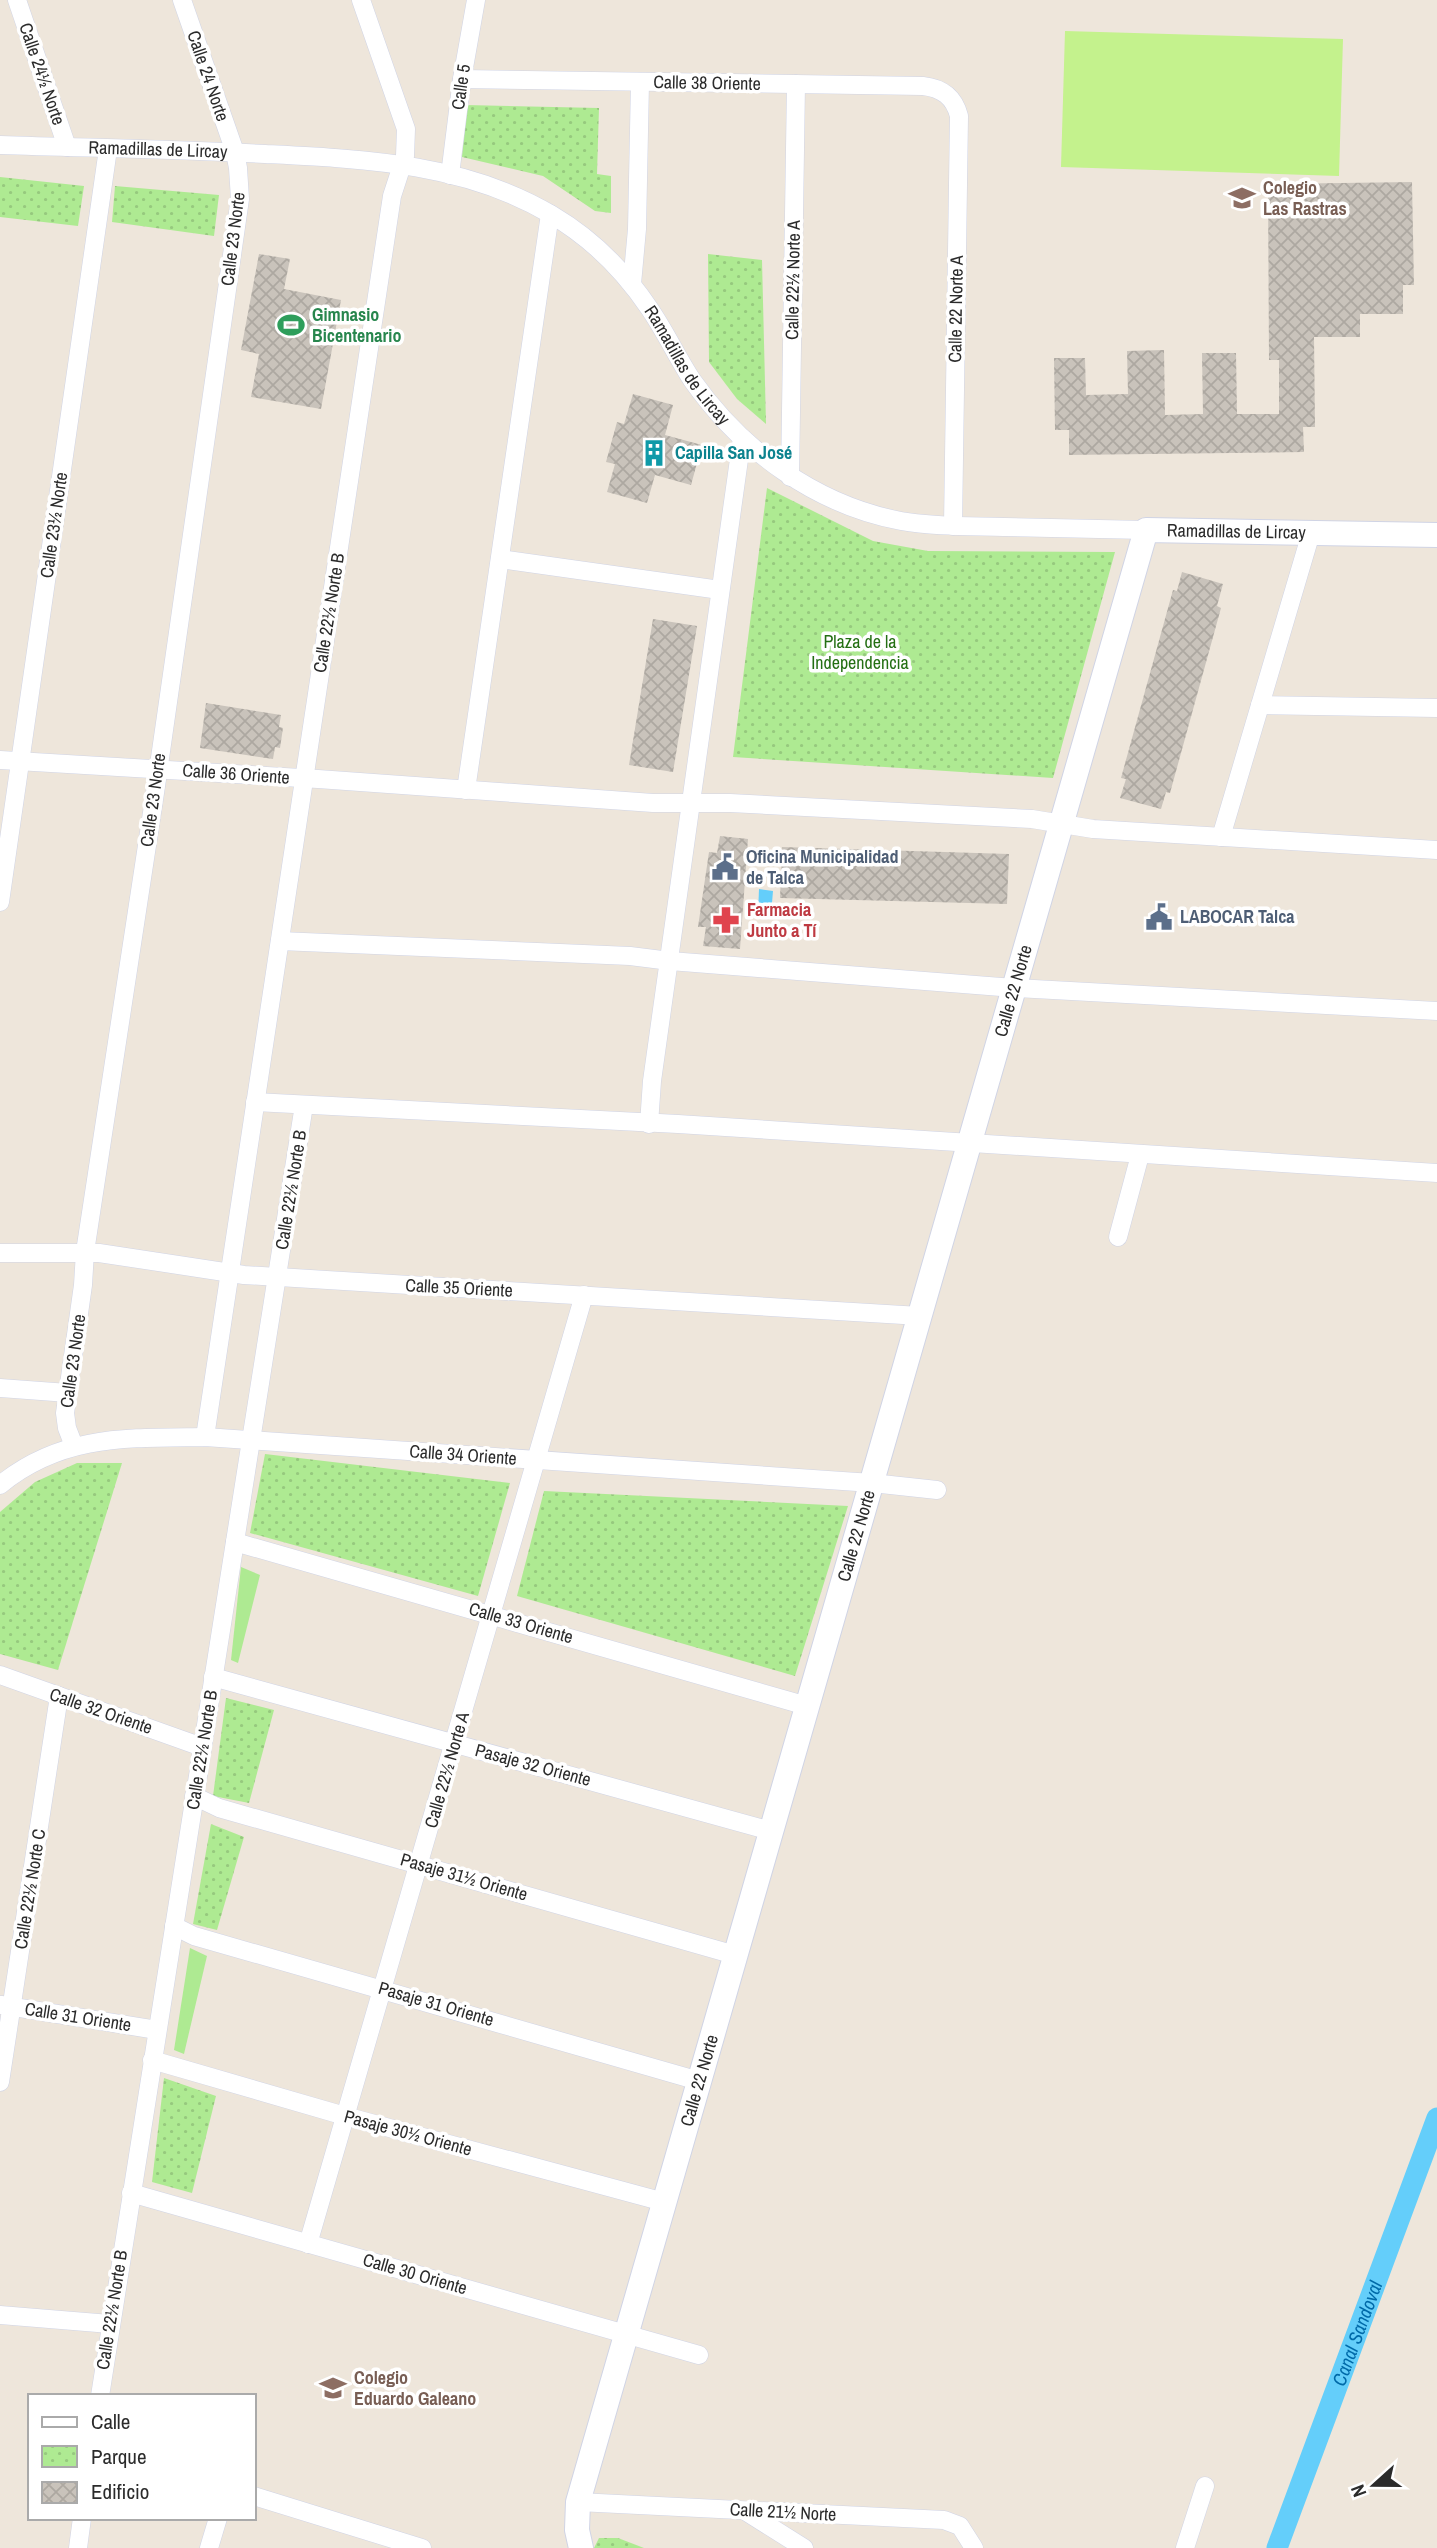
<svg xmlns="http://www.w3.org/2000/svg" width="1437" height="2548" font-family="'Archivo Narrow',sans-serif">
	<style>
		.grass { fill: #aeea92 }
		.park { fill: url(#park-dots) }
		.pitch { fill: #c4f28d }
		.water { fill: #64cefa }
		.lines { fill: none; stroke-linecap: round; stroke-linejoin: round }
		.canal { stroke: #64cefa; stroke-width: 21 }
		.building { fill: url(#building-cross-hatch) }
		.street-casing { stroke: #d0d4e5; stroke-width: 19 }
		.secondary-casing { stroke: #d0d4e5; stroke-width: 26 }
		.street { stroke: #fff; stroke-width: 18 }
		.secondary { stroke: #fff; stroke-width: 24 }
		.labels { text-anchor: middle; stroke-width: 7; stroke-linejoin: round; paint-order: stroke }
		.street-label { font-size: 18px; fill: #2b2b2b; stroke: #fff }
		.education-label { font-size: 18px; font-weight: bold; fill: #785e54; stroke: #fff; text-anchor: start }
		.leisure-label { font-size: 18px; font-weight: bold; fill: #27864d; stroke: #fff; text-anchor: start }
		.culture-label { font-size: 18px; font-weight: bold; fill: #0d838f; stroke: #fff; text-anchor: start }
		.park-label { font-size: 18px; fill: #246f13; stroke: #fff }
		.service-label { font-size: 18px; font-weight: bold; fill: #4e5e75; stroke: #fff; text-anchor: start }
		.health-label { font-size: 18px; font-weight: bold; fill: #be3a42; stroke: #fff; text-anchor: start }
		.water-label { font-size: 19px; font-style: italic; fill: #006aa9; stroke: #fff }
	</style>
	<defs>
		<pattern id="park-dots" width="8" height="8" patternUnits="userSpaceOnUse" patternTransform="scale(1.75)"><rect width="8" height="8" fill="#aeea92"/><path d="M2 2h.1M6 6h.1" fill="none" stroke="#96c97e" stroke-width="1.8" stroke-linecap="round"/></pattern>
		<pattern id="building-cross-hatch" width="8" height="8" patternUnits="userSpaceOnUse" patternTransform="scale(1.75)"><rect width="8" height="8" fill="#c9c3bb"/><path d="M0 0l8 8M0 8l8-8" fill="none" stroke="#ada8a1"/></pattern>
	</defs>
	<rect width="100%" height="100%" fill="#eee6db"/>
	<g class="grass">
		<polygon points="241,1567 260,1575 238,1663 231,1660"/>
		<polygon points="190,1948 207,1956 184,2054 174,2050"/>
	</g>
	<g class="park">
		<polygon points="465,105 599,108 597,174 611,176 611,213 595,211 543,176 462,157"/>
		<polygon points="0,177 84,186 78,226 0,217"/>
		<polygon points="115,186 219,195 214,236 112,222"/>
		<polygon points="708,254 762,260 766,424 737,399 709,362"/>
		<polygon points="767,488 873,541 928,551 1115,552 1053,778 733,757"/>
		<polygon points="265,1454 510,1483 478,1596 250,1533"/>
		<polygon points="77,1463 122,1463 58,1670 0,1654 0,1512 35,1482"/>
		<polygon points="544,1491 848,1506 795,1676 517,1596"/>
		<polygon points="226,1698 274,1710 249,1803 213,1796"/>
		<polygon points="211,1824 244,1837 217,1930 193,1924"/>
		<polygon points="164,2078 216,2096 192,2193 152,2182"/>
		<polygon points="599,2538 618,2538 644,2548 594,2548"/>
	</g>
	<polygon class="pitch" points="1065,31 1343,39 1339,176 1061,167"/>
	<polygon class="water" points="759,889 773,891 771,915 758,914"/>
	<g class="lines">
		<path class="canal" id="s1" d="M1277,2548l160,-430"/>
	</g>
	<g class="building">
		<polygon points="1412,182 1414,285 1403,285 1403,314 1360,314 1360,337 1314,337 1315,427 1303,427 1304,452 1069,455 1069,430 1055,430 1054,358 1085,358 1086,395 1128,394 1127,351 1164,350 1165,415 1203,414 1202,353 1236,353 1237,414 1279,414 1279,360 1269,360 1268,184"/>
		<polygon points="259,254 290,259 284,289 341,300 321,409 251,397 259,354 241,350"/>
		<polygon points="633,394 673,405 665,435 702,445 691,485 655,475 647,503 607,492 615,464 606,462 617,422 624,424"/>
		<polygon points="1182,572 1223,584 1217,606 1221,608 1170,793 1166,792 1161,809 1120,798 1126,779 1121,778 1173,590 1177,591"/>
		<polygon points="653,619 697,626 673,772 629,765"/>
		<polygon points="206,703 281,715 279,727 283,728 280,748 275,747 273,759 200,748"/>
		<polygon points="720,836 748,839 740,949 703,946 706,927 698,927 709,852 717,853"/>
		<polygon points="782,847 1009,854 1007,904 780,898"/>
	</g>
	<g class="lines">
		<defs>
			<g id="street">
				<polyline points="17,0 67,147"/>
				<path d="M462,79l461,7c19,2 31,11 36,30l-6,410"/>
				<path id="s2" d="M0,145c88,3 177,4 265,9 98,5 200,9 287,61 39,23 72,56 97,93 16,23 28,49 43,72 50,71 124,125 209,141 34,6 69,5 103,6 48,1 95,2 142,3"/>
				<polyline points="450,175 462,79 476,0"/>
				<polyline points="632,284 637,229 640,82"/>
				<polyline points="790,477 796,84"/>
				<polyline points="500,559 720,590"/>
				<polyline points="1260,705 1437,708"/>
				<polyline points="0,760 318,779 653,803 730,803 1032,819 1093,829 1437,850"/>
				<polyline points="466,790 550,214"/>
				<polyline points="1221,837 1311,533"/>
				<polyline points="0,902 108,149"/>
				<polyline points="280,941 630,956 670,961 1014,988 1437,1011"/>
				<polyline points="255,1102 678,1124 1437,1173"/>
				<polyline points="649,1124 652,1081 742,438"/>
				<polyline points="1118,1237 1140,1155"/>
				<polyline points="0,1253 99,1253 244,1275 920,1316"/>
				<polyline points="0,1388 68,1393"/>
				<polyline points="205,1437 392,196 405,156 406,129 361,0"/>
				<polyline points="74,1446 67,1428 65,1413 83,1285 85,1252 155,793 240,199 238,168 235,152 182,0"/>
				<path d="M0,1485c62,-51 129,-47 205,-48l667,46 65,7"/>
				<polyline points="235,1542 807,1706"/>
				<polyline points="0,1675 202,1747"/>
				<polyline points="213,1677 771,1831"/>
				<polyline points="194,1796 219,1808 735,1955"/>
				<polyline points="174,1926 194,1936 699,2081"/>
				<polyline points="1,2005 157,2030"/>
				<polyline points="152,2060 345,2116 664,2202"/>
				<polyline points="0,2082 59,1696"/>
				<polyline points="131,2193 699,2355"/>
				<polyline points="308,2244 584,1295"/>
				<polyline points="0,2315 110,2324"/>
				<polyline points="100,2396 304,1105"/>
				<polyline points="254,2496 422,2548"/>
				<polyline points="578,2502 944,2520 960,2526 974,2548"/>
				<polyline points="745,2511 804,2548"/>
				<polyline points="78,2548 82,2518"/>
				<polyline points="209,2548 218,2518"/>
				<polyline points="1185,2548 1205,2486"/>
			</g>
			<g id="secondary">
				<path id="s3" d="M581,2548l-4,-18 1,-28 568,-1972 291,5"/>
			</g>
		</defs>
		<use href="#street" class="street-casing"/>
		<use href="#secondary" class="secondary-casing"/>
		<use href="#street" class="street"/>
		<use href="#secondary" class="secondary"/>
	</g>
	<defs>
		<symbol id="school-bare" viewBox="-9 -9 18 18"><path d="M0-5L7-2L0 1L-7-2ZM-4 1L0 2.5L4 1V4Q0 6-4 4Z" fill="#8d6e63" stroke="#fff" stroke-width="2.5" paint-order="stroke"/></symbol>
		<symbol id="stadium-bare" viewBox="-9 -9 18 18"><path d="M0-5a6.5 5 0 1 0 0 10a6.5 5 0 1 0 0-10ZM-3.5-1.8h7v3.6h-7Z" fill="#2e9e5b" stroke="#fff" stroke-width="2.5" paint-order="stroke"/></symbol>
		<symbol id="building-bare" viewBox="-9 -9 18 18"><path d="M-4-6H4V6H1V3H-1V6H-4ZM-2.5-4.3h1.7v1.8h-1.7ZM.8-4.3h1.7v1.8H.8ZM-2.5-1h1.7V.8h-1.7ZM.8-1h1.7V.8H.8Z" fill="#0f9aa8" stroke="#fff" stroke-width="2.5" paint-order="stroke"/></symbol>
		<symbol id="civic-bare" viewBox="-9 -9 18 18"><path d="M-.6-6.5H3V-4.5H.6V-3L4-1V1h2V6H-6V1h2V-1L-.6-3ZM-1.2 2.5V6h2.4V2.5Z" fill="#5c6f8a" stroke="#fff" stroke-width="2.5" paint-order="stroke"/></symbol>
		<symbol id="pharmacy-bare" viewBox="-9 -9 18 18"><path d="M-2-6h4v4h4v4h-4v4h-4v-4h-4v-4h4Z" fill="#e0444e" stroke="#fff" stroke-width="2.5" paint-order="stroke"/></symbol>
	</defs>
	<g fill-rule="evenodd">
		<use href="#school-bare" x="1223" y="179" width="38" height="38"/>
		<use href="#stadium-bare" x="272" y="306" width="38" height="38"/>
		<use href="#building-bare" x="635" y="434" width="38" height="38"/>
		<use href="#civic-bare" x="706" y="848" width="38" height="38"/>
		<use href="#civic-bare" x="1140" y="898" width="38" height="38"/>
		<use href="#pharmacy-bare" x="707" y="901" width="38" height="38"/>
		<use href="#school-bare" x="314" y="2369" width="38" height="38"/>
	</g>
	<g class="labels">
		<g class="street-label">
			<text transform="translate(42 74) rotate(71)" y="6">Calle 24½ Norte</text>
			<text transform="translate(208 76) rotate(71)" y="6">Calle 24 Norte</text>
			<text transform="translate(707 83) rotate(1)" y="6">Calle 38 Oriente</text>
			<text transform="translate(461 87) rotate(-82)" y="6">Calle 5</text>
			<text dy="6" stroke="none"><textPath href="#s2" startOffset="158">Ramadillas de Lircay</textPath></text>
			<text transform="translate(233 239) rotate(-83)" y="6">Calle 23 Norte</text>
			<text transform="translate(793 280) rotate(-89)" y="6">Calle 22½ Norte A</text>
			<text transform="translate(956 309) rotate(-89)" y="6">Calle 22 Norte A</text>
			<text dy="6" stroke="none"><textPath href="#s2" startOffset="766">Ramadillas de Lircay</textPath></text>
			<text transform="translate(54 525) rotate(-82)" y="6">Calle 23½ Norte</text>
			<text dy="6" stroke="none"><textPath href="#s3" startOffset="2189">Ramadillas de Lircay</textPath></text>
			<text transform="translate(329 613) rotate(-81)" y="6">Calle 22½ Norte B</text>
			<text transform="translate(236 774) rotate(4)" y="6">Calle 36 Oriente</text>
			<text transform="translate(153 800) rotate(-82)" y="6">Calle 23 Norte</text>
			<text dy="6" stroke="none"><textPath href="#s3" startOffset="1619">Calle 22 Norte</textPath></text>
			<text transform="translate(291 1190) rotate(-81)" y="6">Calle 22½ Norte B</text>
			<text transform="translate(459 1288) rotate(3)" y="6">Calle 35 Oriente</text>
			<text transform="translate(73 1361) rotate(-82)" y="6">Calle 23 Norte</text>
			<text transform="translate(463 1455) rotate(4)" y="6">Calle 34 Oriente</text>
			<text dy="6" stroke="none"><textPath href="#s3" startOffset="1052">Calle 22 Norte</textPath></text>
			<text transform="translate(521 1623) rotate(16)" y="6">Calle 33 Oriente</text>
			<text transform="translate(101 1711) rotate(19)" y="6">Calle 32 Oriente</text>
			<text transform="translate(202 1750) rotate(-81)" y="6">Calle 22½ Norte B</text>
			<text transform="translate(533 1765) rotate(15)" y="6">Pasaje 32 Oriente</text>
			<text transform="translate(447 1770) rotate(-74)" y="6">Calle 22½ Norte A</text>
			<text transform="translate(464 1877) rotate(16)" y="6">Pasaje 31½ Oriente</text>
			<text transform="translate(30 1889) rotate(-81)" y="6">Calle 22½ Norte C</text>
			<text transform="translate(436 2004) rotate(16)" y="6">Pasaje 31 Oriente</text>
			<text transform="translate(78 2017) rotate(9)" y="6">Calle 31 Oriente</text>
			<text dy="6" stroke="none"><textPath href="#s3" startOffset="485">Calle 22 Norte</textPath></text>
			<text transform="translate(408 2133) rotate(15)" y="6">Pasaje 30½ Oriente</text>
			<text transform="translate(415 2274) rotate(16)" y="6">Calle 30 Oriente</text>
			<text transform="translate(112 2310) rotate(-81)" y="6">Calle 22½ Norte B</text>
			<text transform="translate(783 2512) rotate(3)" y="6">Calle 21½ Norte</text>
		</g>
		<g class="education-label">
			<text x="1263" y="194">Colegio<tspan x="1263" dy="21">Las Rastras</tspan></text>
			<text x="354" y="2384">Colegio<tspan x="354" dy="21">Eduardo Galeano</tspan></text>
		</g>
		<g class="leisure-label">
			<text x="312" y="321">Gimnasio<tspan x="312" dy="21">Bicentenario</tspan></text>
		</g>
		<g class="culture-label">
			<text x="675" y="459">Capilla San José</text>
		</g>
		<g class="park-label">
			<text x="860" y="648">Plaza de la<tspan x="860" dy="21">Independencia</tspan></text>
		</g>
		<g class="service-label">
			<text x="746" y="863">Oficina Municipalidad<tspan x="746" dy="21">de Talca</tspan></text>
			<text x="1180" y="923">LABOCAR Talca</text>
		</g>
		<g class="health-label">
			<text x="747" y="916">Farmacia<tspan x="747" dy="21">Junto a Tí</tspan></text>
		</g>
		<g class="water-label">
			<text dy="7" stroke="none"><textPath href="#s1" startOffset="229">Canal Sandoval</textPath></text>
		</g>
	</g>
	<rect x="28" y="2394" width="228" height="126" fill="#ffffff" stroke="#aaaaaa" stroke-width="2"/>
	<rect x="42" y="2417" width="35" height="10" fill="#ffffff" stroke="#aaaaaa" stroke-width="2"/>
	<text x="91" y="2429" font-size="21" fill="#2b2b2b">Calle</text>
	<rect x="42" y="2446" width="35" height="21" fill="url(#park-dots)" stroke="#aaaaaa" stroke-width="2"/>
	<text x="91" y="2464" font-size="21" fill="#2b2b2b">Parque</text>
	<rect x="42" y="2482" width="35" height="21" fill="url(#building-cross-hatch)" stroke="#aaaaaa" stroke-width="2"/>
	<text x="91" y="2499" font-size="21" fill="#2b2b2b">Edificio</text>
	<g transform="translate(1374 2485) rotate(249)" stroke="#ffffff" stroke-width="5" paint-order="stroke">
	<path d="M0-5L12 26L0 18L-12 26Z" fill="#2b2b2b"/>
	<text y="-10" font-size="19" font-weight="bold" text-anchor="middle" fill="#2b2b2b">N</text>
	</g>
</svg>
